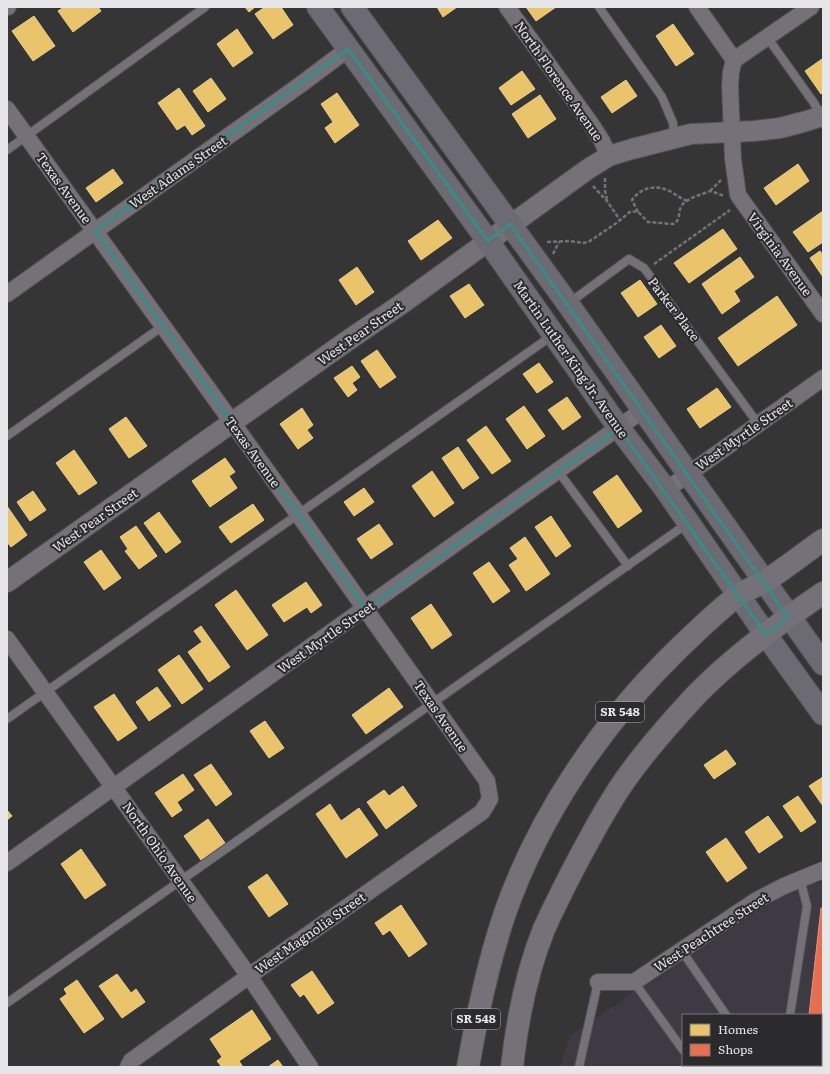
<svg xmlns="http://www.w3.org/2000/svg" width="830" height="1074" font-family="Literata,serif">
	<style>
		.built { fill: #3e3a43; fill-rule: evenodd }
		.homes { fill: #e9c46a; stroke: #e8ce90 }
		.shops { fill: #e76f51; stroke: #e7927e }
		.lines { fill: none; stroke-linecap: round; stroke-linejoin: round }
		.service-casing { stroke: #515152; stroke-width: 10 }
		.minor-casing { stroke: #515152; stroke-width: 18 }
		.tertiary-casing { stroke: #515152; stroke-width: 22 }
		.secondary-casing { stroke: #515152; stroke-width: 24 }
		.primary-casing { stroke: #515152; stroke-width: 24 }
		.path { stroke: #747177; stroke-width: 2.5; stroke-dasharray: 4 2; stroke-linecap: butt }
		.service { stroke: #747178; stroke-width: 8 }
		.minor { stroke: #747178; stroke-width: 16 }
		.tertiary { stroke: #747178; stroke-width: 20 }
		.secondary { stroke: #6c6a72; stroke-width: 22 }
		.primary { stroke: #757179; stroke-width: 22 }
		.marked { fill: none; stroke: #3a8c86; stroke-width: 3; stroke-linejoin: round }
		.labels { text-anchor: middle; stroke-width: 4; stroke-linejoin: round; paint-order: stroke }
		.shield { fill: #2b2a2d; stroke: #aeadb0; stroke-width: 1 }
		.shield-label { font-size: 12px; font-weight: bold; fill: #e6e5e8 }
		.street-label { font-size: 13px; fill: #e6e5e8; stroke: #2b2a2d }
	</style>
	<rect width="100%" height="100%" fill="#353536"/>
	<path class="built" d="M823,880v187h-263l10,-32 46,-30 18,-14 5,-1 123,-82 26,-14zM683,1015h138v50h-138z"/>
	<g class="homes">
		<polygon points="64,7 98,7 101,11 73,32 58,11"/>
		<polygon points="245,7 255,7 249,12"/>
		<polygon points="265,7 281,7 293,25 273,39 255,14"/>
		<polygon points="437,7 457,7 443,17"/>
		<polygon points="526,7 556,7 536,21"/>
		<polygon points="34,16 55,46 33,61 12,31"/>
		<polygon points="673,24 694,54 676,66 656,36"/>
		<polygon points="237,29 253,53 233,67 217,44"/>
		<polygon points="822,59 823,92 821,94 805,71"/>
		<polygon points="522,71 535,89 511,105 499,88"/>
		<polygon points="211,78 226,99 208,112 193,91"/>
		<polygon points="626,80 637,96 612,113 601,97"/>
		<polygon points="179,88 205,126 192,135 185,125 177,130 158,103"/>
		<polygon points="337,93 359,125 335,143 325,128 333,122 321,104"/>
		<polygon points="540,95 556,119 528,138 512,114"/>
		<polygon points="798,164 809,181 776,205 764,188"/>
		<polygon points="113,169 123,183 96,202 86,188"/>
		<polygon points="823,211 823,242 808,252 793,232"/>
		<polygon points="438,220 452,238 421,260 408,241"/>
		<polygon points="723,229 737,249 689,283 674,263"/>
		<polygon points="820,251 823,255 823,277 810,258"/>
		<polygon points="740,257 754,277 734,291 740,301 722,314 702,284"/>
		<polygon points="357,267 374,292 356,305 339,280"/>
		<polygon points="640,280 657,304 638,317 621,293"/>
		<polygon points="469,284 484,305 465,318 450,296"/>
		<polygon points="777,296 797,325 738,366 718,338"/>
		<polygon points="661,325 676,346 659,358 644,337"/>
		<polygon points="377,350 396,377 380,388 361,361"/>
		<polygon points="539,363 553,382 537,393 523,374"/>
		<polygon points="352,366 360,377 352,383 357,390 348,397 334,378"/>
		<polygon points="717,388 731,407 700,428 687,409"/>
		<polygon points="567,397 581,417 563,430 548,410"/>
		<polygon points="524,406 545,436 527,449 506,419"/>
		<polygon points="302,408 313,425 307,430 313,438 298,449 280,424"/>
		<polygon points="126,417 147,446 129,458 109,429"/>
		<polygon points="486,426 511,461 492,474 467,440"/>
		<polygon points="458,447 479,478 463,489 442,458"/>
		<polygon points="74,450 97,483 79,495 56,463"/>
		<polygon points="225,458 235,472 229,476 237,488 210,507 192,481"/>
		<polygon points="432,471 454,503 434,517 412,486"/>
		<polygon points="617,475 642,511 618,528 593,492"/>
		<polygon points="364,488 374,502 354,516 344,502"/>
		<polygon points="33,491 46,510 30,521 17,502"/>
		<polygon points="253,504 264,520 231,543 219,527"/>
		<polygon points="7,506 27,535 11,547 7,542"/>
		<polygon points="159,512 181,542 166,553 144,523"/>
		<polygon points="551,516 571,546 556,557 535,527"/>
		<polygon points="379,524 393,544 371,559 357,539"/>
		<polygon points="136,526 157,556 139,569 125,551 128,549 120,537"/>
		<polygon points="525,537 550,574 526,591 509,565 518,559 510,548"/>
		<polygon points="101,550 121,578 104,590 84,562"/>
		<polygon points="489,562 510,591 493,603 473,573"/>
		<polygon points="306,582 322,605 311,613 307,607 284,622 272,605"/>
		<polygon points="236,590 268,635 247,650 215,605"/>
		<polygon points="431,604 452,635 432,649 411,618"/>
		<polygon points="201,626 230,667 209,682 188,652 202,642 194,631"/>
		<polygon points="179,655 203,689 182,704 158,670"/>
		<polygon points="157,687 171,706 149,721 136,702"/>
		<polygon points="389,688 403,707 366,734 352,715"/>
		<polygon points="114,694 137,728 118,741 94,707"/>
		<polygon points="265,721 284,748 269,758 250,731"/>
		<polygon points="726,750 736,764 714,779 704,765"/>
		<polygon points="211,764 232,794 216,806 194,775"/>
		<polygon points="183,774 194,790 177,802 182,810 172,817 155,793"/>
		<polygon points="823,777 823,806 809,786"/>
		<polygon points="403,786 417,806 386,829 367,802 384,790 389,796"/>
		<polygon points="798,796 816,822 801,832 783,806"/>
		<polygon points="330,804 341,821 359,808 378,835 346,858 316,814"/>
		<polygon points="7,810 12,816 7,820"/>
		<polygon points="768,816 783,837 759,853 745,832"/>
		<polygon points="208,819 225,843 201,860 184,836"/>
		<polygon points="726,838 747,868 727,882 706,852"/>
		<polygon points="81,849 106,885 85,899 61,864"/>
		<polygon points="267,874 288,904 269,917 248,887"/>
		<polygon points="401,905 427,944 409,957 390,930 383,935 375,923"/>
		<polygon points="312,971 334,1003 318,1014 304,994 300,997 291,985"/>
		<polygon points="117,974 131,993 136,989 145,1002 122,1018 99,986"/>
		<polygon points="77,980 104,1019 84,1033 60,999 67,994 64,989"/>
		<polygon points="252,1010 271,1039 239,1061 243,1067 222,1067 217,1061 222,1057 210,1039"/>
		<polygon points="278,1060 283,1067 268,1067"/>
	</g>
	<polygon class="shops" points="821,908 823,908 823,1067 804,1067 804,1065 821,1065 821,1015 809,1015"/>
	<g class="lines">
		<defs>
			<g id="service">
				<polyline points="599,7 662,97 673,123 675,137"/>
				<polyline points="767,37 814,103 821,116"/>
				<polyline points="7,150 205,7"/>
				<polyline points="569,303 629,259 644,268 759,425"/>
				<polyline points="7,436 163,326"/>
				<polyline points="558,471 628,566"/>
				<polyline points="7,719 553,335"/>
				<polyline points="682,951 726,1015"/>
				<polyline points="634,982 683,1050"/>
				<polyline points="7,1003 688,523"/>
				<polyline points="790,1015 807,906 800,879"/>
				<polyline points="694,1065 695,1067"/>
				<polyline points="579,1067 598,982"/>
				<polyline points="771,1067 771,1065"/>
			</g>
			<g id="minor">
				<polyline points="7,7 8,7"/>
				<polyline points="507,7 591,124 602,141 609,156"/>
				<polyline points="697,7 734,60"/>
				<polyline points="734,60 731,72 730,86 733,159 738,195 823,314"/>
				<polyline points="734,60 811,7"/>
				<polyline points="7,109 298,514 487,781 490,799 482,812 249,976 131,1061 128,1067"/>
				<polyline points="7,294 300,85 348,49"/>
				<polyline points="666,490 823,378"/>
				<polyline points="7,639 249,976 310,1067"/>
				<polyline points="7,863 643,410"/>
				<polyline points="598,982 634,982 757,900 784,886 823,870"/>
			</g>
			<polyline id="tertiary" points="7,582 347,341 400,305 588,169 609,156 632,149 691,134 754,131 780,128 803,122 823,116"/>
			<g id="secondary">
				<polyline points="318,7 488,241 619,428 666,490 766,635 823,714"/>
				<polyline points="352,7 568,304 823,664"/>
			</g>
			<g id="primary">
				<path d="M468,1067c9,-52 20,-104 37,-154 35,-100 98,-191 173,-264 19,-18 38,-37 59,-53 8,-6 18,-9 27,-14 20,-13 39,-28 59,-42"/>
				<path d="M512,1067c5,-45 15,-96 32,-138 10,-22 21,-44 32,-65 15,-28 30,-57 49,-84 21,-30 46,-58 71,-85 38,-39 83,-72 127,-102"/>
			</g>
		</defs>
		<use href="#service" class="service-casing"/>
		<use href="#minor" class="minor-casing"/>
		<use href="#tertiary" class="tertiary-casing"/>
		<use href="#secondary" class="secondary-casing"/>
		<use href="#primary" class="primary-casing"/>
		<g class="path">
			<polyline points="605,178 605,191 607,200"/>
			<polyline points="593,186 607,201 620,220"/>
			<polyline points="710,191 721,180"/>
			<path d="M638,212l-6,-12c10,-14 26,-16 41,-7 5,3 9,6 14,8"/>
			<path d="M547,242l22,-1 15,2 6,-2 28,-19 13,-11 7,1 10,10 25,2c9,-4 4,-13 9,-19 6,-7 20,-11 29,-14l13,5"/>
			<polyline points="553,254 559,242"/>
			<polyline points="654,264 730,210"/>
		</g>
		<use href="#service" class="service"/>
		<use href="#minor" class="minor"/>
		<use href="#tertiary" class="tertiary"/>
		<use href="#secondary" class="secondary"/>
		<use href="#primary" class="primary"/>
	</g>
	<path class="marked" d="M348,49l140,192 22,-17 278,393 -22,18 -147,-207 -253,181 -271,-378z"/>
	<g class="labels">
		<g class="shield">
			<rect x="596" y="702" width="48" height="20" rx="3"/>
			<rect x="452" y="1009" width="48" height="20" rx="3"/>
		</g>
		<g class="shield-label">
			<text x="620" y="716">SR 548</text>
			<text x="476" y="1023">SR 548</text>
		</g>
		<g class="street-label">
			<text transform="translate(559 81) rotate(55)" y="5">North Florence Avenue</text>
			<text transform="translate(178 172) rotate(-35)" y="5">West Adams Street</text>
			<text transform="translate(64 188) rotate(54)" y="5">Texas Avenue</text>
			<text transform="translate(780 254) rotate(54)" y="5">Virginia Avenue</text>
			<text transform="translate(674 309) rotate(53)" y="5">Parker Place</text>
			<text transform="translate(360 333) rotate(-35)" y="5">West Pear Street</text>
			<text transform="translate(571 359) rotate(55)" y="5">Martin Luther King Jr. Avenue</text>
			<text transform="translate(744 434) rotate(-35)" y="5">West Myrtle Street</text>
			<text transform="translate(253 452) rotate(54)" y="5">Texas Avenue</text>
			<text transform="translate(95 520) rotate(-35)" y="5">West Pear Street</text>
			<text transform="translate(326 637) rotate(-35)" y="5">West Myrtle Street</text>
			<text transform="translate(441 716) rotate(55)" y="5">Texas Avenue</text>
			<text transform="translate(160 852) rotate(55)" y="5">North Ohio Avenue</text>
			<text transform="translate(711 932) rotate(-33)" y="5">West Peachtree Street</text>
			<text transform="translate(310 933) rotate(-35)" y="5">West Magnolia Street</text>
		</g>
	</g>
	<rect width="830" height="1074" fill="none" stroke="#e6e5e8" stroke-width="16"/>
	<rect x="682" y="1014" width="140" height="52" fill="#2b2a2d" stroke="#767578"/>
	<rect x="690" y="1024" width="20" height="12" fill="#e9c46a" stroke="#767578"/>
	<text x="718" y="1034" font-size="12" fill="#e6e5e8">Homes</text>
	<rect x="690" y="1044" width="20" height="12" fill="#e76f51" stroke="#767578"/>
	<text x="718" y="1054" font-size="12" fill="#e6e5e8">Shops</text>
</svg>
